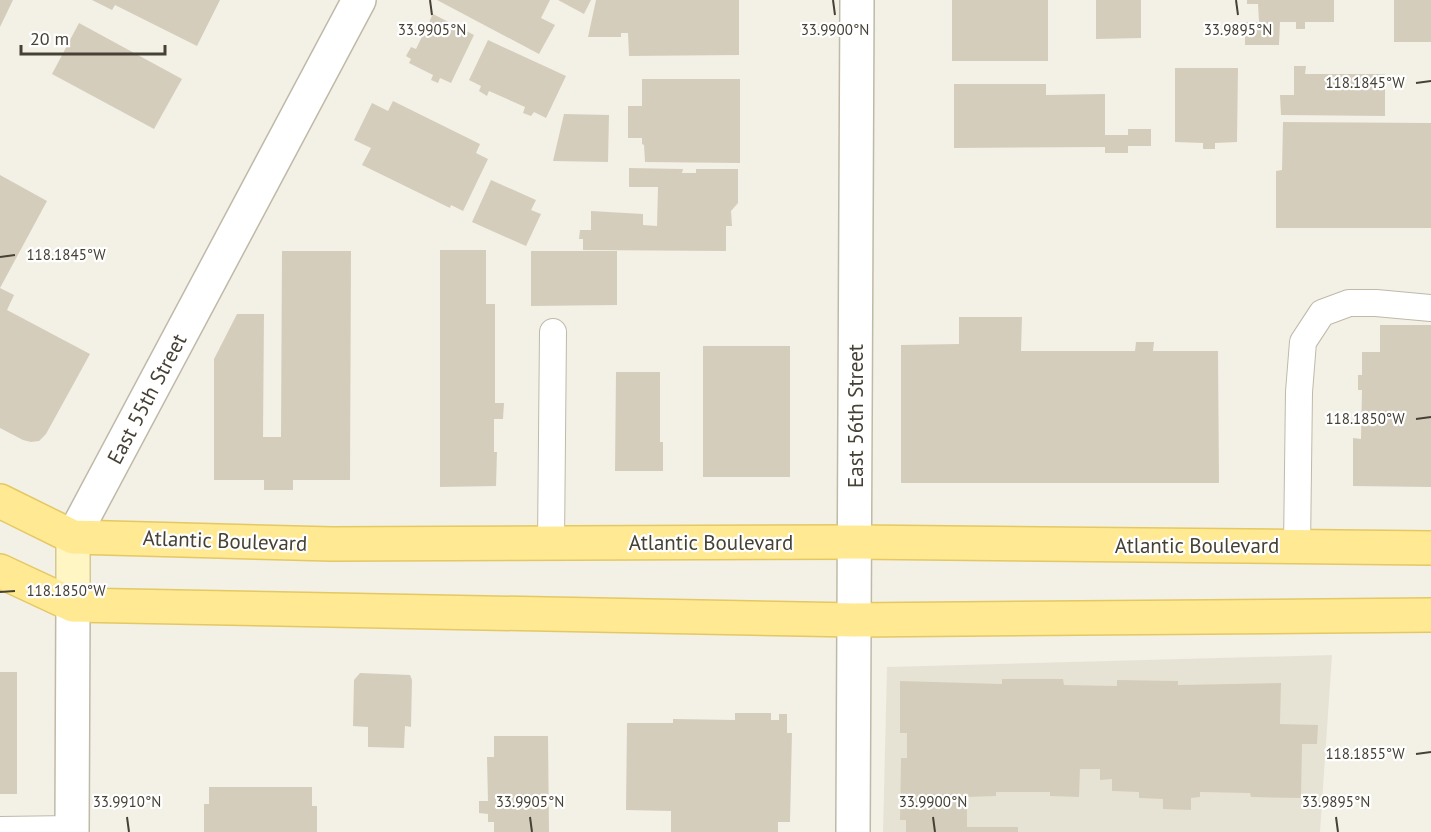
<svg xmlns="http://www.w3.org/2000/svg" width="1431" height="832" font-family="'PT Sans',sans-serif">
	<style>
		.residential { fill: #e7e3d4 }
		.building { fill: #d5cdbb }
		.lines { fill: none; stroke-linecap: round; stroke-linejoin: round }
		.lane-casing { stroke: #bfb9a8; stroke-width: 28 }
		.street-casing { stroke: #bfb9a8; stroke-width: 36 }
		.secondary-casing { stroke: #d4c895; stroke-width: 36 }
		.primary-casing { stroke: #e4c862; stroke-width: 36 }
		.lane { stroke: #fff; stroke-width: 26 }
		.street { stroke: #fff; stroke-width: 33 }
		.secondary { stroke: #fff6c4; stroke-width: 33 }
		.primary { stroke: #ffe993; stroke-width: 33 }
		.ticks { fill: none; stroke: #464135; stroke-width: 2 }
		.labels { text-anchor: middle; stroke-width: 4.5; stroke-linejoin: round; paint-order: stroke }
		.street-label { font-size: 21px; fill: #464135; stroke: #fff }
		.ticks-label { font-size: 15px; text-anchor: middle; fill: #464135; stroke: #fff; stroke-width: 4.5; stroke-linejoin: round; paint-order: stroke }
	</style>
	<rect width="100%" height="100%" fill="#f3f0e6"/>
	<polygon class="residential" points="1332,655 1320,832 883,832 887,667"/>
	<g class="building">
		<polygon points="0,0 13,0 0,27"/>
		<polygon points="92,0 220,0 197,46 115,5 112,10"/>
		<polygon points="437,0 550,0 541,18 555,25 539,54"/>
		<polygon points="558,0 591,0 584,14"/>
		<polygon points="596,0 739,0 739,55 629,56 628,33 621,33 621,37 588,37"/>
		<rect x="952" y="0" width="96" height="61"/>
		<polygon points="1096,0 1141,0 1141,38 1096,39"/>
		<polygon points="1247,0 1334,0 1334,22 1305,22 1305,29 1296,29 1296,22 1280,22 1279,45 1245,45 1245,22 1259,22 1258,4 1247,4"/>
		<rect x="1394" y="0" width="37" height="42"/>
		<polygon points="433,14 474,35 451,83 440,78 438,83 431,80 433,75 409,63 411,59 406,56 411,47 416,49"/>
		<polygon points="79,23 182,79 154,129 52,74"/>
		<polygon points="488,40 566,76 546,118 534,112 531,116 523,113 525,107 489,91 487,96 479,91 481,86 469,80"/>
		<polygon points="1294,66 1306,66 1305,74 1385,74 1385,116 1281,115 1280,95 1294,95"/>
		<polygon points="1175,68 1238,68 1237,142 1215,143 1215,149 1203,149 1203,143 1175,142"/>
		<polygon points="642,79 740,79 740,163 645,162 644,145 642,144 642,138 628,138 628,106 642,106"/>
		<polygon points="954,84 1046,84 1046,95 1105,94 1105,135 1128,135 1128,129 1151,129 1151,146 1128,146 1128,153 1105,153 1105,147 954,148"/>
		<polygon points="393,101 480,144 476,153 488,159 463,211 451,205 450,208 362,165 371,148 354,140 372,103 388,111"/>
		<polygon points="564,114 609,115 608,162 553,161"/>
		<polygon points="1283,122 1431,123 1431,228 1276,228 1276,171 1282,170"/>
		<polygon points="629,168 683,169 682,173 696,173 696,169 738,169 738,203 731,211 732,226 726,226 726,251 583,250 583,239 579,239 580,230 591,230 591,211 643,214 643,225 657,226 658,187 629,187"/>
		<polygon points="0,175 47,201 0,288 14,295 7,310 90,354 46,434 39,441 31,442 23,440 0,428"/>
		<polygon points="491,180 536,200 531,210 541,214 526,246 472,222"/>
		<polygon points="440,250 486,250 486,304 495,304 495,403 504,403 503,419 494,419 494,452 497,452 496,486 440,487"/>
		<polygon points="282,251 351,251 350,480 293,480 293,490 264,490 264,480 214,480 214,359 237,314 264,314 263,437 281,437"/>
		<polygon points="531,251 617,251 617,305 531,306"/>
		<polygon points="959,317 1022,317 1021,351 1135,351 1136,342 1154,342 1153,351 1218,351 1219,483 901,483 901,345 959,344"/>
		<polygon points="1380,325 1431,325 1431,487 1353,486 1353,438 1361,439 1362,390 1358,390 1358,375 1362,375 1362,352 1380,352"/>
		<rect x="703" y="346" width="87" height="131"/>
		<polygon points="616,372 660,372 660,442 663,442 663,471 615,471"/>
		<rect x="0" y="672" width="17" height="122"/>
		<polygon points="360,673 410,675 412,680 411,727 405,726 404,748 368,747 368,727 353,726 354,680"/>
		<polygon points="1002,679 1063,679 1064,685 1117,686 1117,680 1178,681 1178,685 1281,683 1280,724 1318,725 1317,744 1302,744 1301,798 1251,797 1250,793 1200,792 1200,797 1191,798 1191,810 1163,809 1163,799 1139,798 1139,792 1112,791 1112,779 1100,780 1100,769 1080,769 1079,797 1050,796 1050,792 996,792 996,796 967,797 967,827 1018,827 1018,832 906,832 906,820 900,820 901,758 907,758 907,733 900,733 900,681 1002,684"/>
		<polygon points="735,713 771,713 771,720 779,720 779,714 787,714 787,733 792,733 790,822 778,822 778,832 671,832 671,811 626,810 627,723 673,723 673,719 735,720"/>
		<polygon points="494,736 548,736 549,832 494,832 494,822 488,822 488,814 479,813 479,801 488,801 487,757 494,757"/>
		<polygon points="209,787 312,787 312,806 317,806 317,832 204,832 204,804 209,804"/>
	</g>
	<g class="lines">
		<defs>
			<g id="lane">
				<polyline points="551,543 553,332"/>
				<polyline points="1297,547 1299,392 1303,342 1322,313 1349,303 1376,303 1431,308"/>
				<polyline points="0,830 72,829"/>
			</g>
			<g id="street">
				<polyline points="73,537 359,0"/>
				<polyline points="72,832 73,605"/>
				<polyline points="853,832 857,0"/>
			</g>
			<polyline id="secondary" points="73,537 73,605"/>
			<g id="primary">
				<polyline points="0,501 73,537 332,544 855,542 1431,548"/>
				<polyline points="0,571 73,605 854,620 1431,615"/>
			</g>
		</defs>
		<use href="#lane" class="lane-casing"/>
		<use href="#street" class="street-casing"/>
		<use href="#secondary" class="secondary-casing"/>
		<use href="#primary" class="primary-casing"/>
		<use href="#lane" class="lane"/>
		<use href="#street" class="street"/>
		<use href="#secondary" class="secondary"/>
		<use href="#primary" class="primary"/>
	</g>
	<path class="ticks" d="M430,0l2,15M833,0l2,15M1236,0l2,15M1416,83l15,-2M0,257l15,-2M1416,419l15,-2M0,592l15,-1M1416,754l15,-2M127,817l2,15M530,817l2,15M933,817l2,15M1336,817l2,15"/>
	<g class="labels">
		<g class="street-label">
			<text transform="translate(147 399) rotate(-62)" y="7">East 55th Street</text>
			<text transform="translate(856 416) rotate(-90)" y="7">East 56th Street</text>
			<text transform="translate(225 541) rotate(2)" y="7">Atlantic Boulevard</text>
			<text x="711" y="550">Atlantic Boulevard</text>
			<text x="1197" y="553">Atlantic Boulevard</text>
		</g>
	</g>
	<g class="ticks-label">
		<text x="432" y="35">33.9905°N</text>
		<text x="835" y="35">33.9900°N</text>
		<text x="1238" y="35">33.9895°N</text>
		<text x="1365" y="88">118.1845°W</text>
		<text x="66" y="260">118.1845°W</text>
		<text x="1365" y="424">118.1850°W</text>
		<text x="66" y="596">118.1850°W</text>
		<text x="1365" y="759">118.1855°W</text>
		<text x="127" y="807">33.9910°N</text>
		<text x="530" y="807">33.9905°N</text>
		<text x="933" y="807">33.9900°N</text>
		<text x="1336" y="807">33.9895°N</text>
	</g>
	<path d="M21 45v9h144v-9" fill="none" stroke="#464135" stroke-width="3"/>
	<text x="30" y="45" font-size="18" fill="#464135" stroke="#ffffff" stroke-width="4.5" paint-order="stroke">20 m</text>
</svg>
